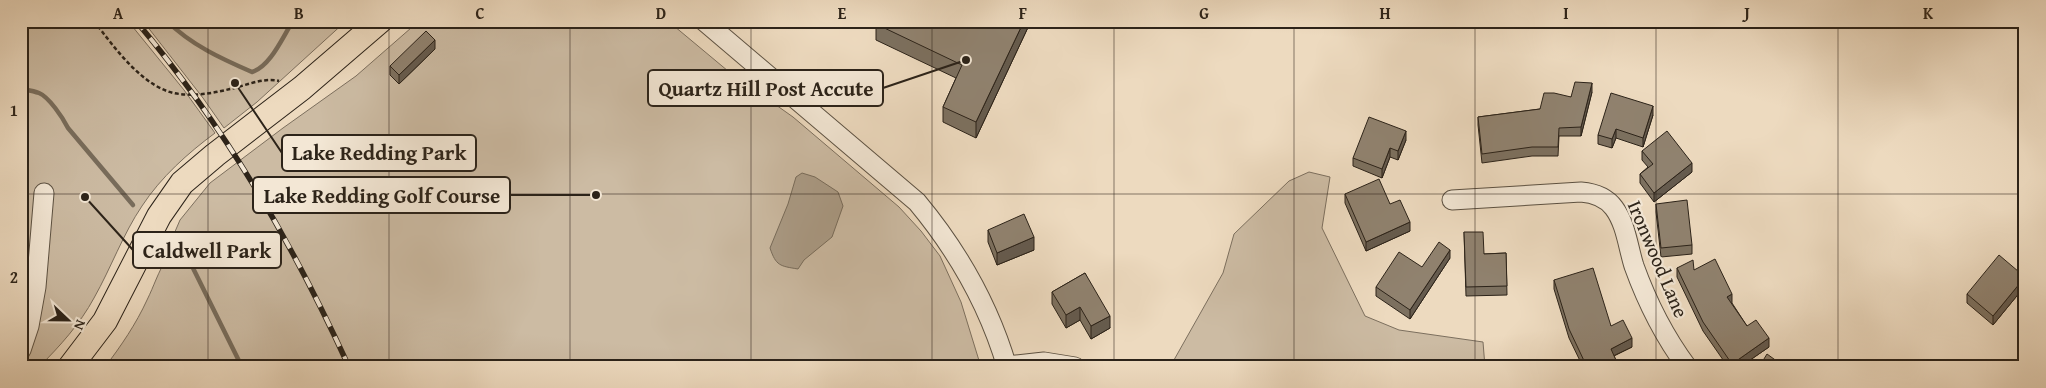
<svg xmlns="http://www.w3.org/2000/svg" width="2046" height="388" font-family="'Gentium Book Plus',serif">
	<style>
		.green { fill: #ccbba3; stroke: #7c6f5e }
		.water { fill: #ab9c87; stroke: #786c5b }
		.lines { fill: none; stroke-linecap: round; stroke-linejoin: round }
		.stream { stroke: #786c5b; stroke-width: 4.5 }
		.minor-casing { stroke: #5c5142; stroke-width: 21 }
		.major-casing { stroke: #2c2319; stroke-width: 26 }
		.path { stroke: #2c2319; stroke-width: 2.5; stroke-dasharray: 4 2.5; stroke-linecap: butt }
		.minor { stroke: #f3e7d5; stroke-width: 19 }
		.major { stroke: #eddabf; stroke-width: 24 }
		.rail-casing { stroke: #2c2319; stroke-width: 5.5 }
		.rail { stroke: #f3e7d5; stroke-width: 4; stroke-dasharray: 11; stroke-linecap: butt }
		.wall { fill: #7c705f; stroke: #2c2319 }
		.shaded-wall { fill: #655b4e; stroke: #2c2319 }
		.building { fill: #90826f; stroke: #2c2319 }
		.grid { fill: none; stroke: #2c2319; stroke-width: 1; stroke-opacity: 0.55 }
		.labels { text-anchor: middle; stroke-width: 4.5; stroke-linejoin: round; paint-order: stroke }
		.street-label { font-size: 20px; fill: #2c2319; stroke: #f3e7d5 }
		.leader { fill: none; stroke: #2c2319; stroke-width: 2 }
		.callout-dot { fill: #2c2319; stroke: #f3e7d5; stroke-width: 2 }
		.callout { fill: #f3e7d5; stroke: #2c2319; stroke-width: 2 }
		.callout-label { font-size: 21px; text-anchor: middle; font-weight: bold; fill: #2c2319 }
		.neatline { fill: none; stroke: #2c2319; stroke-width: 2 }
		.grid-label { font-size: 16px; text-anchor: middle; font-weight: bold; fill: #2c2319 }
	</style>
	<rect width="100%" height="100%" fill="#eddabf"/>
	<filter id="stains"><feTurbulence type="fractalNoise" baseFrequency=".004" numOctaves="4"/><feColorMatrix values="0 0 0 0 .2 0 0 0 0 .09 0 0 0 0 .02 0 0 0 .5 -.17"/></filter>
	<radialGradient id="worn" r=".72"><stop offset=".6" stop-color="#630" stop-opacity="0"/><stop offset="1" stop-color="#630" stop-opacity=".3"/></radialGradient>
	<g class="green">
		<path d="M21,21h107l56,69 31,43c-27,20 -54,44 -73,73 -19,28 -31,62 -48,92 -14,26 -34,48 -55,69h-18z"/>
		<polygon points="143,21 346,21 257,102 224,128 203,98"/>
		<path d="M419,21h249l60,50 65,46 106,90 22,24 19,25 21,46 20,65h-876c16,-21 31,-43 42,-67 7,-14 11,-28 20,-42l-2,-3 15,-35 30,-37 73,-55 73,-52z"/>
		<polygon points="1309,172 1330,177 1322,228 1365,316 1399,330 1483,342 1485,367 1170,367 1223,273 1234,234 1289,181"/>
	</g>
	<path class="water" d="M802,173l13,4 23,15 5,14 -11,31 -28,23 -6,9c-18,-3 -22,-3 -28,-21l18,-44 8,-27z"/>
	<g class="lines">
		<g class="stream">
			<path d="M167,21c24,24 55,38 85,51 19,-6 31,-36 41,-51"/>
			<path d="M21,86l2,3c5,1 11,2 16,4 10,4 24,25 29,35l65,77"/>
			<polyline points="189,260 242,367"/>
		</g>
		<defs>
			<g id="minor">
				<path d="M704,21l213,181c40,48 72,104 90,165"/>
				<path d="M1452,200l129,-8c12,1 25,5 33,16 12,16 14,39 20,58 13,36 30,70 53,101"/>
				<polyline points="21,350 29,326 36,287 44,193"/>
				<polyline points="1006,366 1044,362 1075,367"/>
			</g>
			<polyline id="major" points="70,367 105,321 159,216 182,183 215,155 302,88 380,21"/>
		</defs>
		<use href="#minor" class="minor-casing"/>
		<use href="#major" class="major-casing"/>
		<path class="path" d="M94,21c20,26 51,70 86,73 16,2 34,-1 50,-5 15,-3 33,-12 49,-8"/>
		<use href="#minor" class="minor"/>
		<use href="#major" class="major"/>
		<defs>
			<path id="rail" d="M136,21c89,106 155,219 213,346"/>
		</defs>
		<use href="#rail" class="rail-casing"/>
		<use href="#rail" class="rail"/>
	</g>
	<g class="wall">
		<polygon points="878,21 1031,21 976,138 943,122 943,107 956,78 876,40 876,24"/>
		<polygon points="435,49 399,84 390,75 390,66"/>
		<polygon points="1592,92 1581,136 1559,136 1558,156 1532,156 1482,163 1478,125 1478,117 1540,109 1571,97"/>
		<polygon points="1653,115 1643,147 1616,138 1612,148 1598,144 1598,135"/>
		<polygon points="1406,140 1398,160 1390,157 1382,178 1353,166 1353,158"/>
		<polygon points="1642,151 1692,172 1654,202 1640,183 1640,174 1648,167 1642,160"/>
		<polygon points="1345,194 1390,204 1410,231 1366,251 1345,203"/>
		<polygon points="1656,204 1692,245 1692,254 1661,257 1656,212"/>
		<polygon points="988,230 1034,250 997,265 988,242"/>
		<polygon points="1464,232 1484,254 1506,253 1507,295 1466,296"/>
		<polygon points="1450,258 1410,319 1376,296 1376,287"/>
		<polygon points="1677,268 1694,270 1732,303 1747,326 1769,347 1740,367 1728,367 1703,331 1677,277"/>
		<polygon points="1085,273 1110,328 1091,339 1080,320 1066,328 1052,304 1052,292"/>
		<polygon points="2025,276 2025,286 1993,325 1967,303 1967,294"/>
		<polygon points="1554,280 1611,326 1632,347 1614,356 1619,367 1583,367 1569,338 1554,289"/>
	</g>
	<g class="shaded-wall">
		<polygon points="1024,21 1031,21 976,138 976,122"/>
		<polygon points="435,40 435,49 399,84 399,75"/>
		<polygon points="1592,83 1592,92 1581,136 1581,127"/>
		<polygon points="1653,106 1653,115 1643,147 1643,138"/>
		<polygon points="1616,129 1616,138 1612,148 1612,139"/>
		<polygon points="1406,131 1406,140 1398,160 1398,151"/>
		<polygon points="1390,148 1390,157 1382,178 1382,169"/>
		<polygon points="1692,163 1692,172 1654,202 1654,193"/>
		<polygon points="1410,222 1410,231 1366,251 1366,242"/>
		<polygon points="1034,237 1034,250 997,265 997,253"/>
		<polygon points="1450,250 1450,258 1410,319 1410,310"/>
		<polygon points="2025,277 2025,286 1993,325 1993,316"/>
		<polygon points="1732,294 1732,303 1727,306 1727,297"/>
		<polygon points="1080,307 1080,320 1066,328 1066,315"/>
		<polygon points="1110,316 1110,328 1091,339 1091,326"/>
		<polygon points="1632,338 1632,347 1611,357 1611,349"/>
		<polygon points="1769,338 1769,347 1740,367 1732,367 1732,364"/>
	</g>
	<g class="building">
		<polygon points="878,21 1024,21 976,122 943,107 962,65 876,24"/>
		<polygon points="426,31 435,40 399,75 390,66"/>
		<polygon points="1575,82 1592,83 1581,127 1559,128 1558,147 1532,147 1482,154 1478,117 1540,109 1544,93 1554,93 1571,97"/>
		<polygon points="1611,93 1653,106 1643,138 1616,129 1612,139 1598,135"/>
		<polygon points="1369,117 1406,131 1398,151 1390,148 1382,169 1353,158"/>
		<polygon points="1667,131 1692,163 1654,193 1640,174 1653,164 1642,151"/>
		<polygon points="1379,179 1390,204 1400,200 1410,222 1366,242 1345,194"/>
		<polygon points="1687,200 1692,245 1661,248 1656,204"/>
		<polygon points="1024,214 1034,237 997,253 988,230"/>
		<polygon points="1464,232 1483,232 1484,254 1506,253 1507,286 1466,287"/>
		<polygon points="1439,242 1450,250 1410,310 1376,287 1399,252 1422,267"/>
		<polygon points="1999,255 2025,277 1993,316 1967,294"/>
		<polygon points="1715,259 1732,294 1727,297 1747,326 1756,320 1769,338 1732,364 1703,322 1677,268 1693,260 1694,270"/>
		<polygon points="1593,268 1611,326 1623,320 1632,338 1611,349 1619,367 1587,367 1569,329 1554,280"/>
		<polygon points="1085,273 1110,316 1091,326 1080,307 1066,315 1052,292"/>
		<polygon points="1767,354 1785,367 1759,367"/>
		<polygon points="1794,360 1805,367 1790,367"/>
	</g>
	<path class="grid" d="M208,21v346M389,21v346M570,21v346M751,21v346M932,21v346M1114,21v346M1294,21v346M1475,21v346M1656,21v346M1838,21v346M21,194h2004"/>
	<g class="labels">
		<g class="street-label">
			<text transform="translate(1658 259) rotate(67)" y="7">Ironwood Lane</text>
		</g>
	</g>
	<path class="leader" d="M966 60L883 88M235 83L282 153M596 195L510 195M85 197L133 250"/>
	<g class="callout-dot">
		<circle cx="966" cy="60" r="5"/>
		<circle cx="235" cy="83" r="5"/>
		<circle cx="596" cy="195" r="5"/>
		<circle cx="85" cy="197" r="5"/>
	</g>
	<g class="callout">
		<rect x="648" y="70" width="235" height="36" rx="5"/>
		<rect x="282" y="135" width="194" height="36" rx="5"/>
		<rect x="253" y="177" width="257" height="36" rx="5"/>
		<rect x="133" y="232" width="148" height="36" rx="5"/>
	</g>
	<g class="callout-label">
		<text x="766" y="96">Quartz Hill Post Accute</text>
		<text x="379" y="160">Lake Redding Park</text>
		<text x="382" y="203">Lake Redding Golf Course</text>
		<text x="207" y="258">Caldwell Park</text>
	</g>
	<rect width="2046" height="388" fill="none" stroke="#eddabf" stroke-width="55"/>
	<g transform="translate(68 320) rotate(112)" stroke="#f3e7d5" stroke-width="4" paint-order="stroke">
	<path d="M0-4L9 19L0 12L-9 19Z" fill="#2c2319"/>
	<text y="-8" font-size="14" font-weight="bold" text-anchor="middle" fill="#2c2319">N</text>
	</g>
	<rect x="28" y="28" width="1990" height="332" class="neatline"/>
	<g class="grid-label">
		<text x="118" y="19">A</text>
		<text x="299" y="19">B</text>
		<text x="480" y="19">C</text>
		<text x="661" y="19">D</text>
		<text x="842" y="19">E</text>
		<text x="1023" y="19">F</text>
		<text x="1204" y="19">G</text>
		<text x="1385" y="19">H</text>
		<text x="1566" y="19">I</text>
		<text x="1747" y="19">J</text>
		<text x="1928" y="19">K</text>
		<text x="14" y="116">1</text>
		<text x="14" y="283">2</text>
	</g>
	<rect width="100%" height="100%" filter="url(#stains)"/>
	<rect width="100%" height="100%" fill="url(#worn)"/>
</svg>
